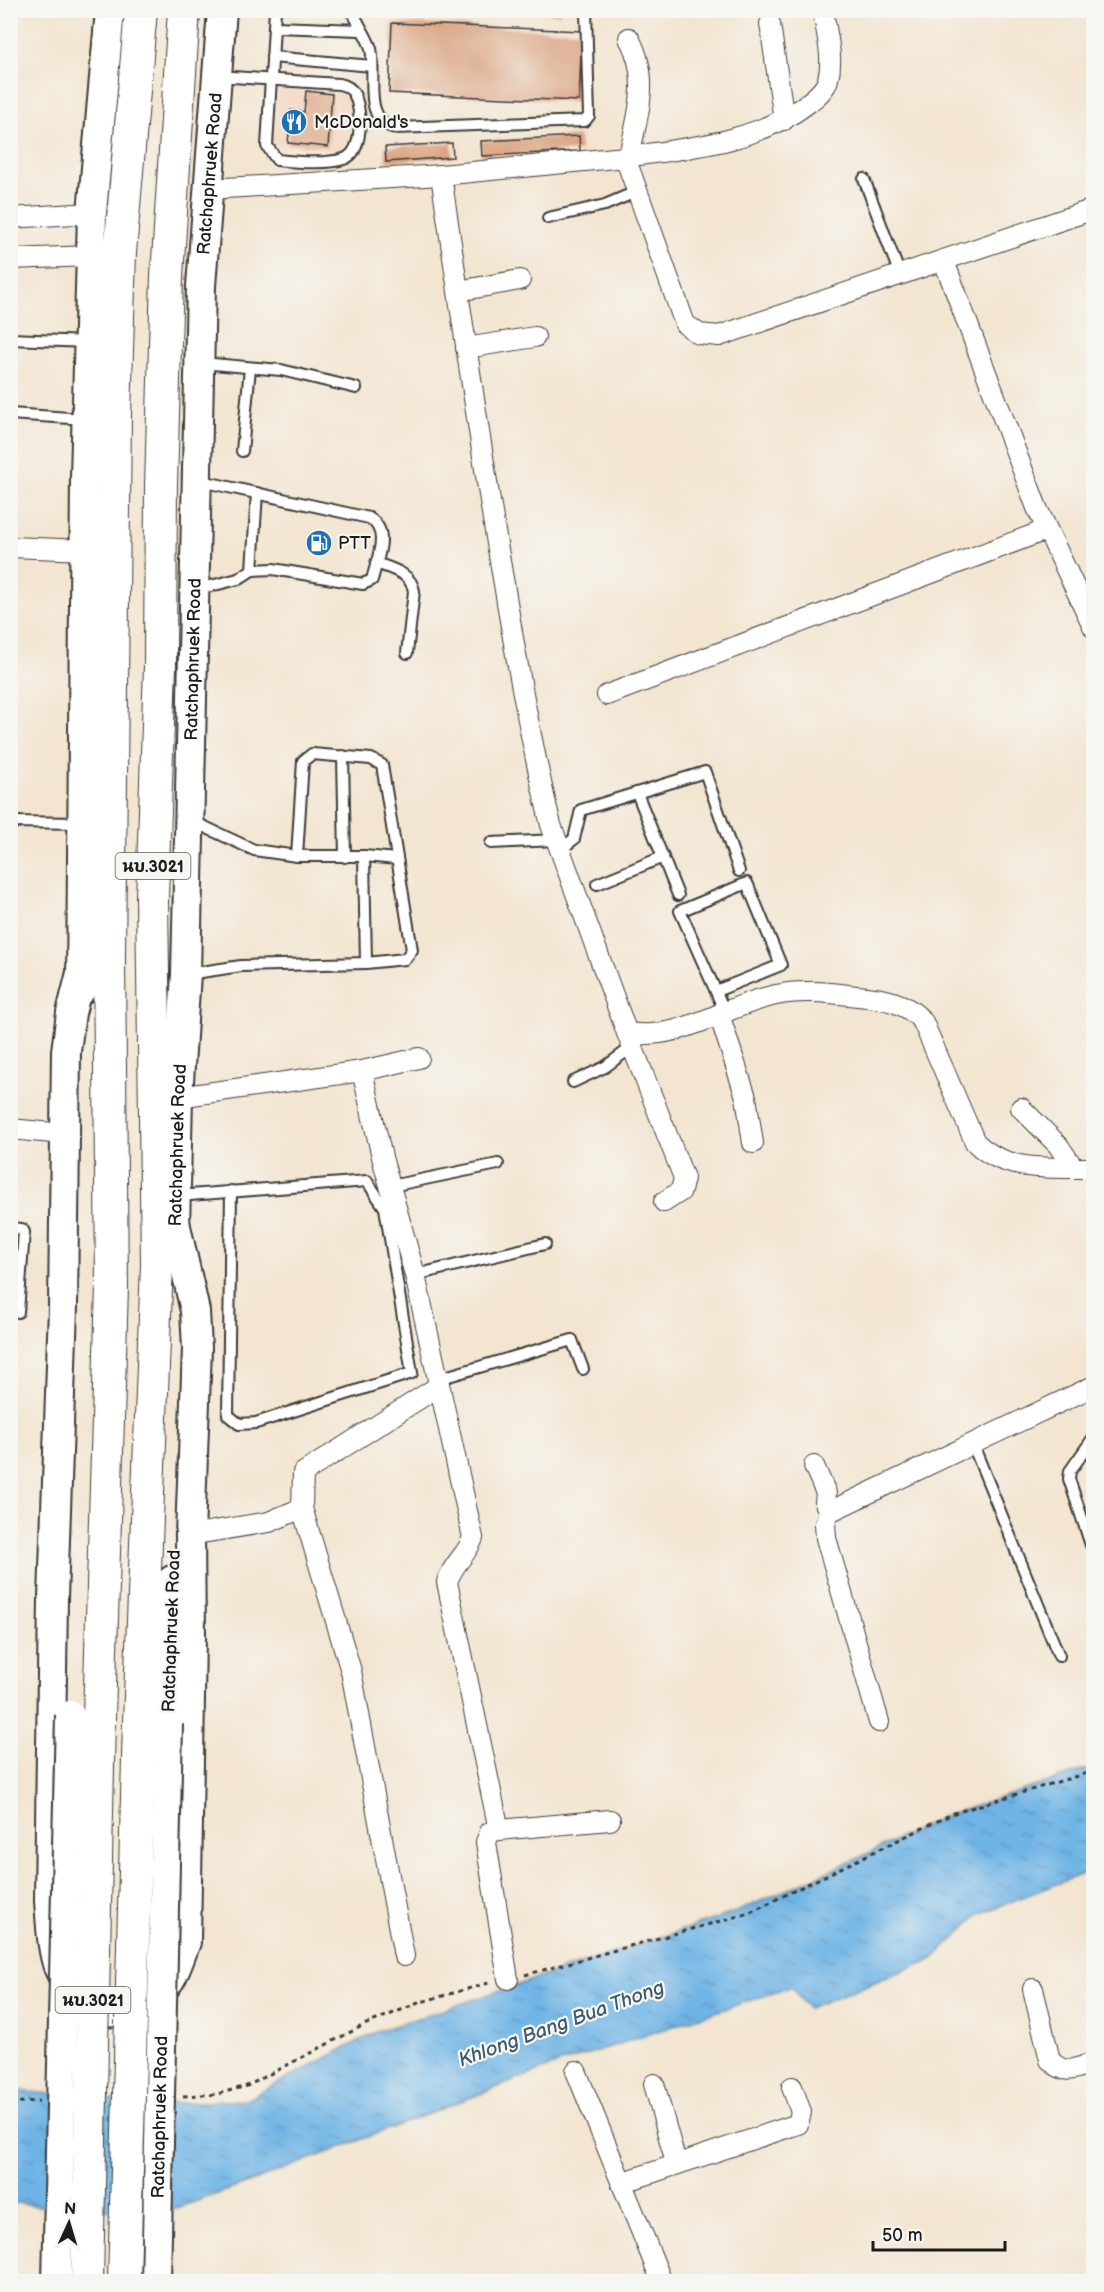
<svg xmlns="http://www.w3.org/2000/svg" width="1104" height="2292" font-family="'Balsamiq Sans','Playpen Sans Thai',sans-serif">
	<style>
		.built { fill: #f3d4bf }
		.water { fill: url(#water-ripples); stroke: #456880; stroke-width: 1.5 }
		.building { fill: #dba482 }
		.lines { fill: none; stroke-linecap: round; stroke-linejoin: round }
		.lane-casing { stroke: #3c3a37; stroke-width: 14 }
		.street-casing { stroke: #3c3a37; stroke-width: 22 }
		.secondary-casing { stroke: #3c3a37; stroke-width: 32 }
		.primary-casing { stroke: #3c3a37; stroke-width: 34 }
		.path { stroke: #3c3a37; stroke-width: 3; stroke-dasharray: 4.5 4.5; stroke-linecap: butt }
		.lane { stroke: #fff; stroke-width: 10 }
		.street { stroke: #fff; stroke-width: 20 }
		.secondary { stroke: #fff; stroke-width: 28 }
		.primary { stroke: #fff; stroke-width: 32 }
		.secondary-bridge-casing { stroke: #3c3a37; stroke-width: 32; stroke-linecap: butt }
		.primary-bridge-casing { stroke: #3c3a37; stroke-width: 34; stroke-linecap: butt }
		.secondary-bridge { stroke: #fff; stroke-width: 28 }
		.primary-bridge { stroke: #fff; stroke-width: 32 }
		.labels { text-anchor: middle; stroke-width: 4.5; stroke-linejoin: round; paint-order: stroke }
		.shield { fill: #f6f6f2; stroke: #5d5d5c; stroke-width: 1.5 }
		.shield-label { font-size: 16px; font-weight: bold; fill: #1c1c1c }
		.poi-label { font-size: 18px; fill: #1c1c1c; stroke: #f6f6f2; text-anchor: start }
		.street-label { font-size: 18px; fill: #1c1c1c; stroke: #f6f6f2 }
		.water-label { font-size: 20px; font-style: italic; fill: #3d596c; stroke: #f6f6f2 }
	</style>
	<defs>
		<pattern id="water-ripples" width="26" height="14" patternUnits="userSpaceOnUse" patternTransform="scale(1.5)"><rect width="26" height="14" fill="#6eb4e5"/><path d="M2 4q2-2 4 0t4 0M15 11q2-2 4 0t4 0" fill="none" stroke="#5a92b9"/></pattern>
	</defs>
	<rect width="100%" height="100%" fill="#f6f6f2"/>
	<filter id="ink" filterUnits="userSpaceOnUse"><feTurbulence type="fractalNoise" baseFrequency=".0167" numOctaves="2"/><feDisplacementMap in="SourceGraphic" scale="12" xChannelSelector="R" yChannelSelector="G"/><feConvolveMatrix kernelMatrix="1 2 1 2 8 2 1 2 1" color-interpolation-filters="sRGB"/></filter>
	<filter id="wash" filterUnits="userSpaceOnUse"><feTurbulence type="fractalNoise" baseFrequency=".008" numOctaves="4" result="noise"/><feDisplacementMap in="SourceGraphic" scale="24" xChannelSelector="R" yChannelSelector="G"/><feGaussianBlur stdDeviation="1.35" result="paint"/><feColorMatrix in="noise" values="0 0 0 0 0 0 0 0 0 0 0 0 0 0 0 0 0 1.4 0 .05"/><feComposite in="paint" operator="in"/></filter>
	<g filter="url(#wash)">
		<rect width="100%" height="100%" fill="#f3e5d0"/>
		<polygon class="built" points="281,88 353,94 347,151 270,144 273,102"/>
		<polygon class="water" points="1093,1767 1093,1870 979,1914 933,1959 808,2008 791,1987 558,2064 240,2186 162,2213 55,2208 11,2202 11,2090 154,2104 246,2100 376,2032 736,1912 859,1858 943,1817"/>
		<g id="blocks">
			<g class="building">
				<polygon points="516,10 560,10 560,14"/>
				<polygon points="392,23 582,31 579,101 389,93"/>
				<polygon points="306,91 332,94 328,147 288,143 291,110 304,112"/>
				<polygon points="579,136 580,151 482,156 481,141"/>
				<polygon points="452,143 453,157 386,162 385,147"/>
			</g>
		</g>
	</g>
	<g filter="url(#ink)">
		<use href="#blocks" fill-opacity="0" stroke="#3c3a37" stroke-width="1.5"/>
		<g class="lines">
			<defs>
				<g id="lane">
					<path d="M352,10c5,13 17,29 19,39 6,25 -10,71 24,79l190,-7 4,-5 -3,-106"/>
					<polyline points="275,27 360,30"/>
					<polyline points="272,57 372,66"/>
					<path d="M217,76l122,8c6,1 12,4 15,10 8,15 10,58 -10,65 -17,5 -49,3 -67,1l-10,-14 8,-136"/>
					<polyline points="864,179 900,275"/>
					<polyline points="548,218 605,205 638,191"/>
					<polyline points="10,339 88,342"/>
					<polyline points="202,363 281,370 356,388"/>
					<polyline points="10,414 85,419"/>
					<polyline points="242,451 250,368"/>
					<path d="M376,563c16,6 35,10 38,28l-7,62"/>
					<polyline points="252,570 257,493"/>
					<path d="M195,590l43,-11 14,-9 21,-1 90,15 9,-4c5,-22 19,-49 -3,-62l-172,-38"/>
					<polyline points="343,756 345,857"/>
					<polyline points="637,793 678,895"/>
					<polyline points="10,822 82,823"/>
					<polyline points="491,843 557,840"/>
					<polyline points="560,850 574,839 581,810 705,772 739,871"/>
					<polyline points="297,856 303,761 312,754 371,759 382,765 412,950 405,959 366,963"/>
					<polyline points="364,856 397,859"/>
					<polyline points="597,884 663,857"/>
					<polyline points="188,974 241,966 366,963 364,856 297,856 254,850 192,821"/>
					<polyline points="716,991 781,965 747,883 680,911 725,1012"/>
					<polyline points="573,1082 605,1067 632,1047"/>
					<polyline points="391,1186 498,1164"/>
					<polyline points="177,1196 367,1181 385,1208 412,1373 256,1423 239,1424 228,1415 231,1191"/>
					<polyline points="10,1228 22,1229 24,1232 18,1312"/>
					<polyline points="415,1275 545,1244"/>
					<polyline points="438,1379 572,1340 583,1369"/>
					<polyline points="973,1445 1059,1656"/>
					<polyline points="1091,1545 1069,1479 1070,1471 1094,1437"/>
				</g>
				<g id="street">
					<polyline points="770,24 784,120"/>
					<path d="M629,38c22,41 9,75 0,118"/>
					<path d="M625,157c62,-9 132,-14 183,-54 8,-6 18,-14 20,-24 6,-21 -2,-47 -5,-69"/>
					<path d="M441,175c20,136 39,273 63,409 13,80 27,161 47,241l76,208c56,8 96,-27 149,-38 26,-6 55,-2 82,1 25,2 49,6 65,26l52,120c31,32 77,25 119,26"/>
					<polyline points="208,189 441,175 625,157 685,324 699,334 719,336 1094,209"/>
					<polyline points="10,218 92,213"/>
					<polyline points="10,259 91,256"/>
					<polyline points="944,261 1037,508 1094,628"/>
					<polyline points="458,291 520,280"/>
					<polyline points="466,348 535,337"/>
					<polyline points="10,547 86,550"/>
					<polyline points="607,695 1046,530"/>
					<polyline points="719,1014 746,1097 753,1143"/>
					<polyline points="627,1033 684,1178 681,1191 664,1202"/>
					<polyline points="362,1071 419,1058"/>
					<path d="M178,1097l184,-26 21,90 32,114 58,263c-7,19 -19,23 -26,44l52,248 -9,2 -4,10 22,137"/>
					<polyline points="1021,1108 1058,1145 1073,1167"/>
					<polyline points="10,1129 64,1134"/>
					<polyline points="814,1466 826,1493 825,1503 829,1512"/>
					<polyline points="302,1508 351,1671 404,1956"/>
					<polyline points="190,1535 269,1522 302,1508 303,1473 439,1386"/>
					<polyline points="879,1722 826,1538 825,1524 829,1512 1094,1386"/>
					<polyline points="499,1830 610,1820"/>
					<path d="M1033,1989l17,71c15,16 25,9 44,2"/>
					<polyline points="576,2071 662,2282"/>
					<polyline points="654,2084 676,2163"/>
					<polyline points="621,2183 798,2124 801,2112 792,2087"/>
				</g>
				<g id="secondary">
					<path d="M81,973l-10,40 -5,38 -3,256 -10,291 -4,303c2,22 2,48 10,68 21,52 81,60 111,11 7,-11 11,-26 16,-38l5,-306 -1,-101 7,-187 -2,-37 -22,-98"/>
					<polyline points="81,990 85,478 92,213 110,10"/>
					<path id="s1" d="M175,1231l3,-134 8,-123 15,-688 21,-276"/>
					<polyline points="168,1724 172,1580"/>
				</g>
				<g id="primary">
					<polyline points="99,1718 112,1287 109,957 115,416 120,252 141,10"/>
					<polyline points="139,1722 157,1264 152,898 160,666 161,485 167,276 184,10"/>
				</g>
			</defs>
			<use href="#lane" class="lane-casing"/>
			<use href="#street" class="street-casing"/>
			<use href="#secondary" class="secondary-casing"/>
			<use href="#primary" class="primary-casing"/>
			<g class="path">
				<polyline points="525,1975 746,1914 954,1813 1094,1771"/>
				<polyline points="183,2096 217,2094 247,2086 364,2025 421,2002 492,1982"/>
				<polyline points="10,2103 39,2101"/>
			</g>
			<use href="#lane" class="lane"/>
			<use href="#street" class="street"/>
			<use href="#secondary" class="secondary"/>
			<use href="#primary" class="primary"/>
			<defs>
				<g id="secondary-bridge">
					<polyline points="57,2282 70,1715"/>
					<path id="s2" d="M156,2282l12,-558"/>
				</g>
				<g id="primary-bridge">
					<polyline points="87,2282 99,1718"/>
					<polyline points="124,2282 139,1722"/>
				</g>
			</defs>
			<use href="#secondary-bridge" class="secondary-bridge-casing"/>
			<use href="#primary-bridge" class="primary-bridge-casing"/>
			<use href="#secondary-bridge" class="secondary-bridge"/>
			<use href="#primary-bridge" class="primary-bridge"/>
		</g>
	</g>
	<defs>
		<symbol id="restaurant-disc" viewBox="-11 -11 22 22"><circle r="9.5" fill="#1f6fb2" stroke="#f6f6f2"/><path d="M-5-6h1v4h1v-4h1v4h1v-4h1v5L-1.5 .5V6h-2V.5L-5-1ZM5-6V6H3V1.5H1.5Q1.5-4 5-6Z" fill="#fff"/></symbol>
		<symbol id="fuel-disc" viewBox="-11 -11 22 22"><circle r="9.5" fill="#1f6fb2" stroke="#f6f6f2"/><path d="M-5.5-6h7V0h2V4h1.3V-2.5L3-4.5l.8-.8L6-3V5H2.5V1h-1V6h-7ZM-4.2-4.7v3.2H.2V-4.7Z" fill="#fff"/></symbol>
	</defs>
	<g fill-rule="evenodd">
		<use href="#restaurant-disc" x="279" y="107" width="30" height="30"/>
		<use href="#fuel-disc" x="304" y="528" width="30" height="30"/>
	</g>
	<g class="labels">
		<g class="shield">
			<rect x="115.5" y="853" width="75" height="26" rx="4.5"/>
			<rect x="55.5" y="1987" width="75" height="26" rx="4.5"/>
		</g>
		<g class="shield-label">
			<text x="153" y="872">นบ.3021</text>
			<text x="93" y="2006">นบ.3021</text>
		</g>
		<g class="poi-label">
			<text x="314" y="128">McDonald's</text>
			<text x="338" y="549">PTT</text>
		</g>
		<g class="street-label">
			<text dy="6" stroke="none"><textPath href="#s1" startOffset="1058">Ratchaphruek Road</textPath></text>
			<text dy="6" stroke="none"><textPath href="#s1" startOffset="572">Ratchaphruek Road</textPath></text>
			<text dy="6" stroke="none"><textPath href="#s1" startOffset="86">Ratchaphruek Road</textPath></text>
			<text transform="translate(171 1631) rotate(-88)" y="6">Ratchaphruek Road</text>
			<text dy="6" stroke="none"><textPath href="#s2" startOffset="165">Ratchaphruek Road</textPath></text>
		</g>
		<g class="water-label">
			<text transform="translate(561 2023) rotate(-20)" y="7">Khlong Bang Bua Thong</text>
		</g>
	</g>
	<rect width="1104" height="2292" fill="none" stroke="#f6f6f2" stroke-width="36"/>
	<g transform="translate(69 2223) rotate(4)" stroke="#f6f6f2" stroke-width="4.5" paint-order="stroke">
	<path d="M0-4.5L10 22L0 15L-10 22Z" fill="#1c1c1c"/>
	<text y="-9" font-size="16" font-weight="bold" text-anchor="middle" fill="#1c1c1c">N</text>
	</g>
	<path d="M873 2241v9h132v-9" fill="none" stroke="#1c1c1c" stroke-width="3"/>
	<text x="882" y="2241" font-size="18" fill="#1c1c1c" stroke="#f6f6f2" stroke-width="4.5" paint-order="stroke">50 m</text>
</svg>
